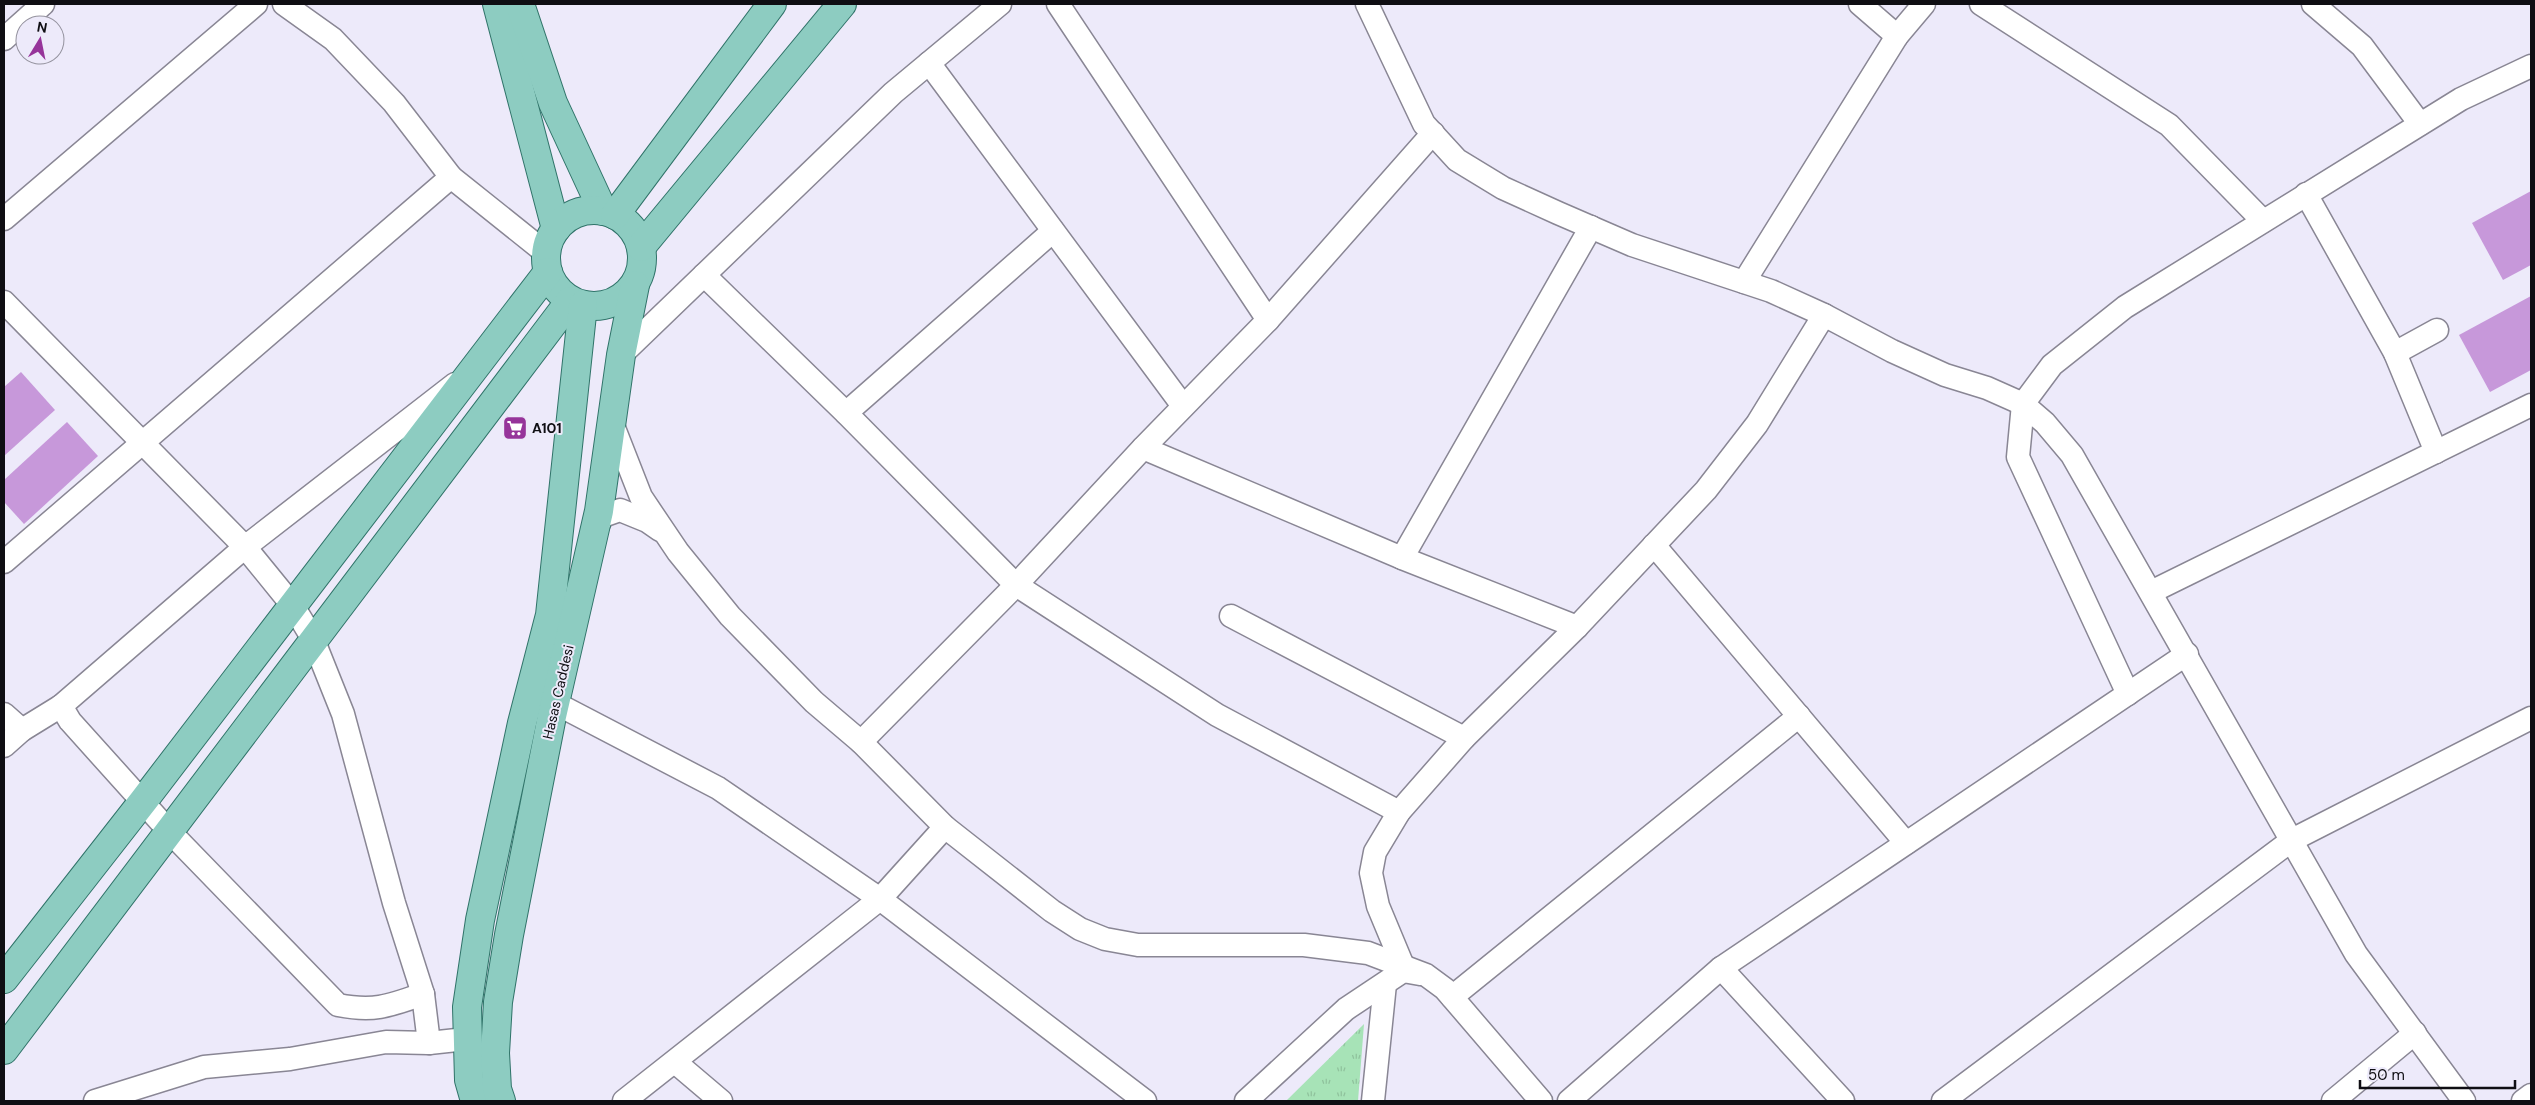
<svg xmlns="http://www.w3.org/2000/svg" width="2535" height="1105" font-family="'DM Sans',sans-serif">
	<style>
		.park { fill: url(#park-tufts) }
		.building { fill: #c798da }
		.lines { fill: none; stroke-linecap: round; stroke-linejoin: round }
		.minor-casing { stroke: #898694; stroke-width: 25 }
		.major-casing { stroke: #307369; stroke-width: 30 }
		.minor { stroke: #fff; stroke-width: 22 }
		.major { stroke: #8dccc1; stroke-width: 28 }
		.labels { text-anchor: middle; stroke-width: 4; stroke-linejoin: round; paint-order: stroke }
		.poi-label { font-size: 14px; font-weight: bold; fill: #0f0e13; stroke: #edeafa; text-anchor: start }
		.street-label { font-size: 14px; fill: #0f0e13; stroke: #edeafa }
	</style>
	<defs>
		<pattern id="park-tufts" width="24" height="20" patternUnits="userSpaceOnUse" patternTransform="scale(1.25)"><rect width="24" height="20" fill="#a7e3b7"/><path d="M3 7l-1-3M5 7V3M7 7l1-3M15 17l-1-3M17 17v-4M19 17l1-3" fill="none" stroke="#8fc29c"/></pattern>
	</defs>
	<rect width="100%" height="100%" fill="#edeafa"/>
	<polygon class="park" points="1364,1024 1358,1101 1286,1101"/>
	<g class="building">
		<polygon points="2531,191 2531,265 2503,280 2472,223"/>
		<polygon points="2531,296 2531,370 2490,392 2459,335"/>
		<polygon points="21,372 55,410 4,456 4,387"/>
		<polygon points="67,422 98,456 24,524 4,502 4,480"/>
	</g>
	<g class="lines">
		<defs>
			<g id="minor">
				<polyline points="284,4 333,39 394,103 451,177 546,253"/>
				<polyline points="1058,4 1268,320"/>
				<polyline points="1367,4 1424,124 1457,160 1503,188 1558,213 1632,245 1771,291 1824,315 1892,351 1945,375 1987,388 2023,404 2045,423 2072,455 2356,954 2464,1101"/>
				<polyline points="1860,4 1897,36"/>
				<polyline points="1981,4 2169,125 2263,221"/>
				<polyline points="2313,4 2362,46 2420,124"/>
				<polyline points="4,39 43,4"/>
				<polyline points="929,63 1183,406"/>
				<polyline points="2306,194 2395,353 2436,452"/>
				<polyline points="4,219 256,4"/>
				<polyline points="704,275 846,413 1016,585 1217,715 1399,812"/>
				<polyline points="1744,282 1897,36 1924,4"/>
				<polyline points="4,302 245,547 455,384"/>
				<polyline points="2395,353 2437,330"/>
				<polyline points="621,355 893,93 1000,4"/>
				<polyline points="846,413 1053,231"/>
				<polyline points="612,423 641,497 678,552 730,616 814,702 861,742 945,827 1052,911 1080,929 1105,939 1138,945 1304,945 1368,953 1426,975 1445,989 1541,1101"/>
				<polyline points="1143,448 1402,558 1577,627"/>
				<polyline points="595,530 603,516 620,510 647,521 660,530"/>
				<polyline points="1654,545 1906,843"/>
				<polyline points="1402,558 1591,227"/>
				<polyline points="4,562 451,177"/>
				<polyline points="2151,592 2531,405"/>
				<polyline points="1231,616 1464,738"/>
				<polyline points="2128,694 2018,457 2023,404 2052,365 2125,307 2461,99 2531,66"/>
				<polyline points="555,703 718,788 880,899 1145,1101"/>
				<path d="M61,706l9,15 98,109 170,175c36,7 51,1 85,-11"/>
				<polyline points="4,714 22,730"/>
				<polyline points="861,742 1016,585 1143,448 1268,320 1433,133"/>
				<polyline points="4,746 22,730 61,706 245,547 293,606 313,639 343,714 394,903 423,994 429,1043"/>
				<polyline points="1403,966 1378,906 1371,873 1375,852 1399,812 1464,738 1577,627 1706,490 1757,424 1824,315"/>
				<polyline points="1721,968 1843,1101"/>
				<polyline points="1452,997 1799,716"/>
				<polyline points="675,1062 721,1101"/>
				<polyline points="95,1101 204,1067 290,1059 386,1042 429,1043 466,1039"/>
				<polyline points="624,1101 880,899 945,827"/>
				<polyline points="1246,1101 1346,1009 1403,971 1420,974"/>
				<polyline points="1373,1101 1385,984"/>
				<polyline points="1569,1101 1721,968 2187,654"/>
				<polyline points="1943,1101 2292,840 2531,718"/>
				<polyline points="2333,1101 2415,1033"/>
				<polyline points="2523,1101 2531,1095"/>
			</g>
			<g id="major">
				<polyline points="497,4 556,229"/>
				<polyline points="520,4 553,103 603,211"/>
				<circle cx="594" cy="258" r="48"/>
				<polyline points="615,215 772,4"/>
				<polyline points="641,247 842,4"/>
				<polyline points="4,979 144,800 548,272"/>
				<polyline points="4,1050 570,301"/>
				<polyline points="475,1101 469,1080 467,1007 480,920 522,723 550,615 583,305"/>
				<polyline points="501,1101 497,1089 495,1053 498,1002 509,935 552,716 599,511 621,355 635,285"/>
			</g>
		</defs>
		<use href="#minor" class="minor-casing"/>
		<use href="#major" class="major-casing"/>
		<use href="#minor" class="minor"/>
		<use href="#major" class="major"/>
	</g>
	<defs>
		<symbol id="supermarket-square" viewBox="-11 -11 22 22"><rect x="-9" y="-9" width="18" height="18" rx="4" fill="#96349a" stroke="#edeafa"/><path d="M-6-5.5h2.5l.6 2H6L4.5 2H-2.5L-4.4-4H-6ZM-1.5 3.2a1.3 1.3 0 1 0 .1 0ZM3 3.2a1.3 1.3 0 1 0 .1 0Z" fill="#fff"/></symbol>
	</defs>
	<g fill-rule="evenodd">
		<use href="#supermarket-square" x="501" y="414" width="28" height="28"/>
	</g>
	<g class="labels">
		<g class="poi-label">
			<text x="532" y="433">A101</text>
		</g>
		<g class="street-label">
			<text transform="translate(558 692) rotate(-77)" y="5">Hasas Caddesi</text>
		</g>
	</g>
	<rect width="2535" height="1105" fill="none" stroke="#0f0e13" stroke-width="10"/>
	<g transform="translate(40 40) rotate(10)"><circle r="24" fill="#edeafa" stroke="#94929e"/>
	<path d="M0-4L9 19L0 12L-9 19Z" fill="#96349a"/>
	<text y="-8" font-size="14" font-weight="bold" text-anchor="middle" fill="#0f0e13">N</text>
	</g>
	<path d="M2360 1080v8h155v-8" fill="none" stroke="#0f0e13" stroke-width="2.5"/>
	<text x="2368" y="1080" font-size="15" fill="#0f0e13" stroke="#edeafa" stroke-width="4" paint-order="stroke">50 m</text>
</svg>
